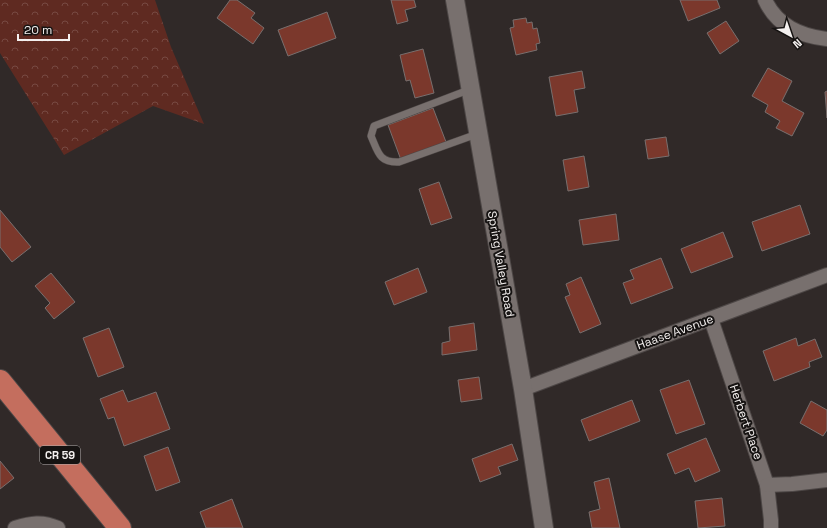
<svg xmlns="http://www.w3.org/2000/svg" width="827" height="528" font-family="'Space Grotesk',sans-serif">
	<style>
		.forest { fill: url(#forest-crowns) }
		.building { fill: #7b382c; stroke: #786f6e }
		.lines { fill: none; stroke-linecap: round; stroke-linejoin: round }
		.service-casing { stroke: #4d4746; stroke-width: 8 }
		.minor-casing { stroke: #4d4746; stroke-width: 16 }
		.tertiary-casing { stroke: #4d4746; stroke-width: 20 }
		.primary-casing { stroke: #4d4746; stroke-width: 24 }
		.service { stroke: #78706e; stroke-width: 7 }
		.minor { stroke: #78706e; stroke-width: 14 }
		.tertiary { stroke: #78706e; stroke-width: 18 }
		.primary { stroke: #c46e5e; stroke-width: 22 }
		.labels { text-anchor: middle; stroke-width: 4; stroke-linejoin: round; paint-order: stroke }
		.shield { fill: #161312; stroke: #b1aead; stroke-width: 1 }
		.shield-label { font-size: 11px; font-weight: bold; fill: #f4f0ef }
		.street-label { font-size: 12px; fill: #f4f0ef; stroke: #161312 }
	</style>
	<defs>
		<pattern id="forest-crowns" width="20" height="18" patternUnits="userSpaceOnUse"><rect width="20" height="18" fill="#5f2a21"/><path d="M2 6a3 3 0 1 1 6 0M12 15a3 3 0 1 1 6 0" fill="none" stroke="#774942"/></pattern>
	</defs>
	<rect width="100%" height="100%" fill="#302928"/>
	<polygon class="forest" points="0,0 155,0 171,47 204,124 153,106 64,155 0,53"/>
	<g class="building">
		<polygon points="230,0 237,0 255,13 251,18 264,28 253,44 217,18"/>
		<polygon points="391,0 414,0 416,7 405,10 408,21 397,24"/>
		<polygon points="680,0 717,0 720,8 688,21"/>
		<polygon points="327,12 336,38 288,56 278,30"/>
		<polygon points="526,18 527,23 532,22 533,29 537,28 540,43 536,44 537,50 516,55 510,28 514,27 513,20"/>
		<polygon points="726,21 739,41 720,54 707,33"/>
		<polygon points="423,49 434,93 415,98 410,80 406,81 400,55"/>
		<polygon points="768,68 792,81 782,101 804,113 792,136 776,128 780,121 765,112 768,105 752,96"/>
		<polygon points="582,71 585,88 574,90 578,112 556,116 549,77"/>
		<polygon points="827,91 827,118 825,92"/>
		<polygon points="433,108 446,142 401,160 388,125"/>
		<polygon points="666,137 669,156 648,159 645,140"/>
		<polygon points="584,156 589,187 568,191 563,160"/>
		<polygon points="439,182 452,218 431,225 419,189"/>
		<polygon points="800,205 810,234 762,251 752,222"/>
		<polygon points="0,210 31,247 12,262 0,247"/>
		<polygon points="616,214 619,240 583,245 579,220"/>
		<polygon points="723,232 733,257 691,273 681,249"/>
		<polygon points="661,258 673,288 631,304 623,283 634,279 630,270"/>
		<polygon points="418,268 427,292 394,305 385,282"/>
		<polygon points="51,273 75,302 54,319 45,308 50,303 35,286"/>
		<polygon points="581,277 601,324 580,333 565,297 570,295 566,284"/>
		<polygon points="474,323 477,350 442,355 442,343 450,341 449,327"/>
		<polygon points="109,328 124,367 98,377 83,338"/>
		<polygon points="796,338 798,346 815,339 822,357 809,362 810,367 774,381 763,351"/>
		<polygon points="479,377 482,399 461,402 458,380"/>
		<polygon points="689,380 705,424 676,434 660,390"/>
		<polygon points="123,390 128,402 156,392 170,429 124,446 114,417 108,419 100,399"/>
		<polygon points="632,400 640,421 589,441 581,420"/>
		<polygon points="811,401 827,410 827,430 823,436 800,423"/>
		<polygon points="706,438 720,471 695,482 689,468 675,474 667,454"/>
		<polygon points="512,444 518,460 498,467 501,474 480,482 472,459"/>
		<polygon points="168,447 180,482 156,491 144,456"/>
		<polygon points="0,461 14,478 0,489"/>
		<polygon points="609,478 620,528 592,528 589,512 600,509 594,482"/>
		<polygon points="722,498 725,526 698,528 695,501"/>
		<polygon points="232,499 243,528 206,528 200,512"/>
	</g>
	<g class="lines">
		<defs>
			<path id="service" d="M471,89l-97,37 -3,10c7,16 8,27 28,26l78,-28"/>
			<g id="minor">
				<path d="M765,0c12,26 35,36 62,39"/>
				<polyline points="711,319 767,485 771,520 771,528"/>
				<polyline points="523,389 827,275"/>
				<polyline points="767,485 792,484 827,480"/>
				<path d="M15,528c16,-5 27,-7 43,0"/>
			</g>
			<polyline id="tertiary" points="455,0 523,389 544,528"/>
			<polyline id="primary" points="0,381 120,528"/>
		</defs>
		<use href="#service" class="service-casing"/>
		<use href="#minor" class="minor-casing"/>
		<use href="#tertiary" class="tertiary-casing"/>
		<use href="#primary" class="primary-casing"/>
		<use href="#service" class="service"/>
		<use href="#minor" class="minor"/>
		<use href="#tertiary" class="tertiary"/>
		<use href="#primary" class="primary"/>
	</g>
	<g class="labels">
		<rect class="shield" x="40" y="446" width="40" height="18" rx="3"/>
		<g class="shield-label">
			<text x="60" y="459">CR 59</text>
		</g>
		<g class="street-label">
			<text transform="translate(501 264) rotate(80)" y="4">Spring Valley Road</text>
			<text transform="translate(675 332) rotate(-20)" y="4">Haase Avenue</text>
			<text transform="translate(746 422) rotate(71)" y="4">Herbert Place</text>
		</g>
	</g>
	<g transform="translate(791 36) rotate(140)" stroke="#161312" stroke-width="3" paint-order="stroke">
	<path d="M0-3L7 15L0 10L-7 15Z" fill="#f4f0ef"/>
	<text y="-6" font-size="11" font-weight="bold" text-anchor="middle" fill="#f4f0ef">N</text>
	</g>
	<path d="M18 34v6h51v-6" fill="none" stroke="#f4f0ef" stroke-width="2"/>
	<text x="24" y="34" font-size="12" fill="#f4f0ef" stroke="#161312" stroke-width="3" paint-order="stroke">20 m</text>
</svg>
